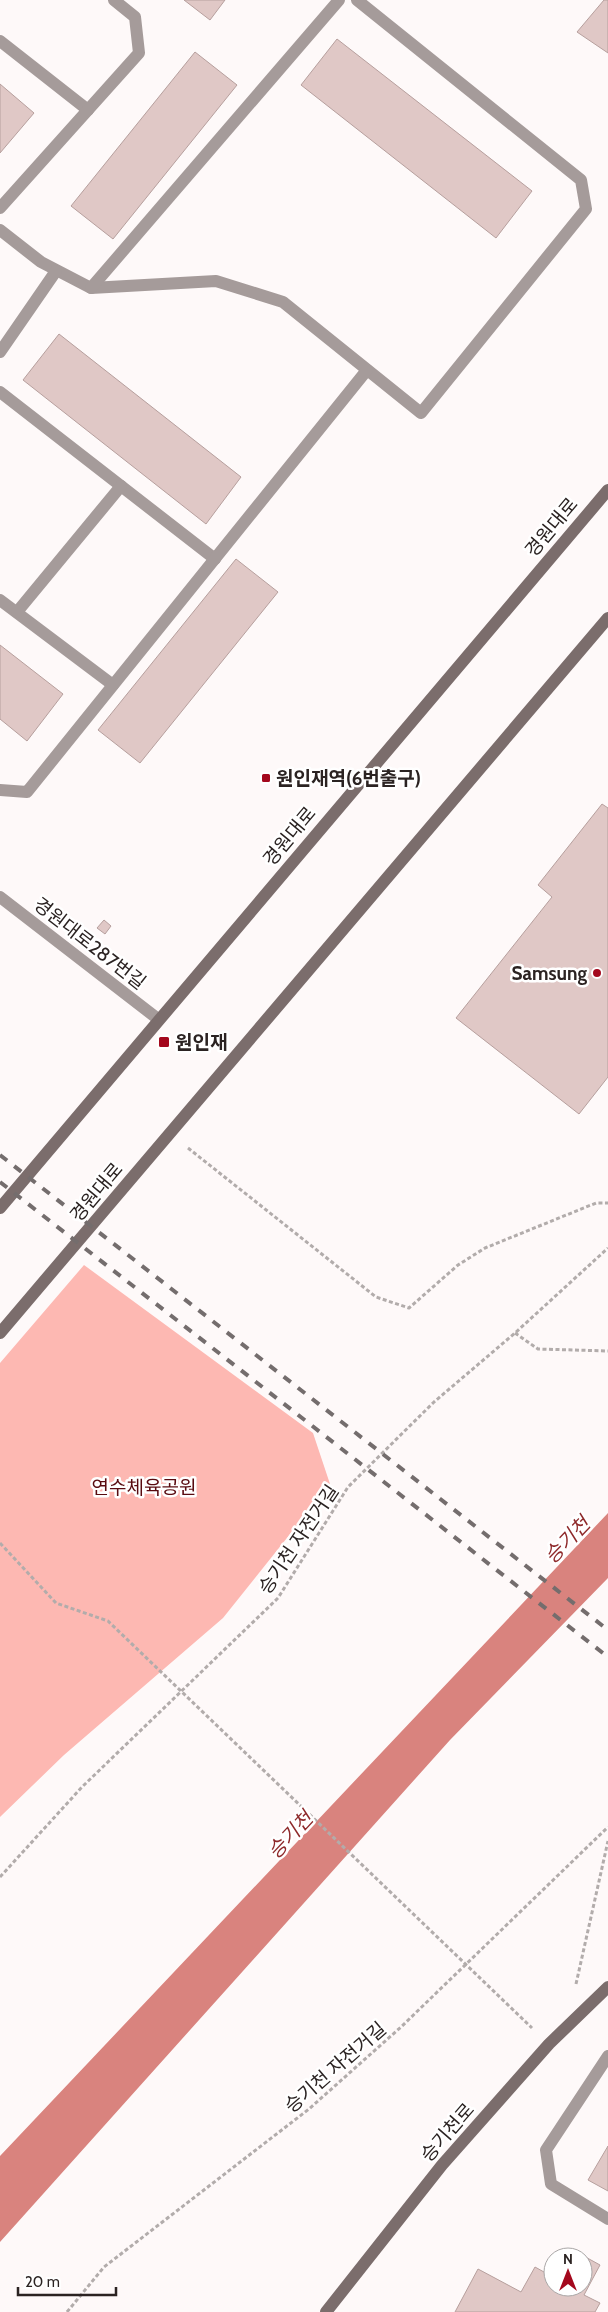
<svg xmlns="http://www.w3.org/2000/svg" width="608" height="2312" font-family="Cabin,'Noto Sans KR',sans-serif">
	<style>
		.green { fill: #fdb8b2 }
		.water { fill: #d9837e }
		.building { fill: #e0c8c6; stroke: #b69f9d }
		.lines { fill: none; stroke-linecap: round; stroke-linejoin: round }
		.path { stroke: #b2acab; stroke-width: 3; stroke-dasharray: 4 2.5; stroke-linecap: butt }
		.lane { stroke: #a59b9a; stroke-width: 12 }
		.street { stroke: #a59b9a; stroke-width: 12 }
		.secondary { stroke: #7b6d6c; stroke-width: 12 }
		.rail { stroke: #746d6d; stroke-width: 4; stroke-dasharray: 9 9; stroke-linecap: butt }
		.poi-dot { fill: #a4081d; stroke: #fff; stroke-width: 2 }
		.labels { text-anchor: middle; stroke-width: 5; stroke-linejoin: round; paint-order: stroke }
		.street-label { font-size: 19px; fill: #2b2322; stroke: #fff }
		.poi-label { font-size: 19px; font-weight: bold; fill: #2b2322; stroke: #fff; text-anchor: start }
		.park-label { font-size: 19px; fill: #590b10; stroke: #fff }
		.water-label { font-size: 20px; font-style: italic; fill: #8e292a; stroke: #fff }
	</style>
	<rect width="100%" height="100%" fill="#fef9f9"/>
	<polygon class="green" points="84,1265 313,1433 330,1484 223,1618 64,1755 0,1817 0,1363"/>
	<polygon class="water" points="608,1513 608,1578 450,1740 0,2242 0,2156"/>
	<g class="building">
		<polygon points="184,0 225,0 210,20"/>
		<polygon points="604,0 608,0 608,53 577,32"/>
		<polygon points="337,39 532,191 496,238 301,85"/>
		<polygon points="195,52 237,85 113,239 71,206"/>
		<polygon points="0,84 34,113 0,153"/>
		<polygon points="59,334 241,477 206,524 23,380"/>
		<polygon points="236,559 278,592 140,763 98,730"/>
		<polygon points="0,645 63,694 27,741 0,719"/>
		<polygon points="602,804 608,808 608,1077 579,1114 456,1018 552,897 538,885"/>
		<polygon points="104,920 111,926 105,934 97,928"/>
		<polygon points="608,2146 608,2191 588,2180"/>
		<polygon points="571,2249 600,2265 584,2295 600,2303 595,2312 455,2312 478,2269 521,2292 535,2267 553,2277 553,2287 583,2287 583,2257 567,2257"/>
	</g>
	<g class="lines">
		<g class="path">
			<polyline points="188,1148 376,1297 409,1308 458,1265 485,1248 596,1203 608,1203"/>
			<polyline points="515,1333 538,1349 608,1351"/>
			<polyline points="0,1543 56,1603 108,1621 532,2028"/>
			<polyline points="0,1877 82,1787 278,1598 348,1487 434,1402 515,1333 608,1248"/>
			<polyline points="576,1984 608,1841"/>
			<polyline points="67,2312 104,2267 309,2109 401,2027 608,1827"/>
		</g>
		<g class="lane">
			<polyline points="0,41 88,110"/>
			<polyline points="0,208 139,53 135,17 114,0"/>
			<polyline points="0,230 41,262 91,288 216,281 283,302 421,413 586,209 581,180 357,0"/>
			<polyline points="91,288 339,0"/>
			<polyline points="0,352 56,271"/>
			<polyline points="0,392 215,559"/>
			<polyline points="0,600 113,685"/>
			<polyline points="17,612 121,486"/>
			<polyline points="0,790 27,792 367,370"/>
			<polyline points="608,2056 546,2150 551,2184 608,2219"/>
		</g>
		<polyline class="street" points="0,897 158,1019"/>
		<g class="secondary">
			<polyline points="0,1208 608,490"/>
			<polyline points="0,1333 608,618"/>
			<polyline points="326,2312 442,2165 549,2044 608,1987"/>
		</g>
		<g class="rail">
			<polyline points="0,1155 608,1630"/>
			<polyline points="0,1182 608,1657"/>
		</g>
	</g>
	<g class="poi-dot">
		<rect x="261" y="773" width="10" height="10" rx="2.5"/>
		<circle cx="597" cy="973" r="5"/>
		<rect x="158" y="1036" width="12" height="12" rx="2.5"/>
	</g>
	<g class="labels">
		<g class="street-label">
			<text transform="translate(551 527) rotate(-50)" y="7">경원대로</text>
			<text transform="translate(289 836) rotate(-50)" y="7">경원대로</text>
			<text transform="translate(90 943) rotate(38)" y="7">경원대로287번길</text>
			<text transform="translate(96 1192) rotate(-50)" y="7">경원대로</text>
			<text transform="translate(298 1539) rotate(-56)" y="7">승기천 자전거길</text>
			<text transform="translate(335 2067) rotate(-41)" y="7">승기천 자전거길</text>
			<text transform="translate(447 2132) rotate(-49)" y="7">승기천로</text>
		</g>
		<g class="poi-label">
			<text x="276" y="785">원인재역(6번출구)</text>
			<text x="587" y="980" text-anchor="end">Samsung</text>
			<text x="175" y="1049">원인재</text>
		</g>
		<g class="park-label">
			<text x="144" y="1494">연수체육공원</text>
		</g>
		<g class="water-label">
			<text transform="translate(567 1540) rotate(-46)" y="7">승기천</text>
			<text transform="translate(290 1835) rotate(-47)" y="7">승기천</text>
		</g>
	</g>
	<g transform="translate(568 2272)"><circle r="24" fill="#ffffff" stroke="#aaa7a7"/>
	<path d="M0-4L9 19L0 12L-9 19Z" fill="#a4081d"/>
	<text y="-8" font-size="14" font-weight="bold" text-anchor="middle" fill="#2b2322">N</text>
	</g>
	<path d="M18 2287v8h98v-8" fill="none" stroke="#2b2322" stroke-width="2.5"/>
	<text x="25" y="2287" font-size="15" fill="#2b2322" stroke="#ffffff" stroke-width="4" paint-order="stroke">20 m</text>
</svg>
